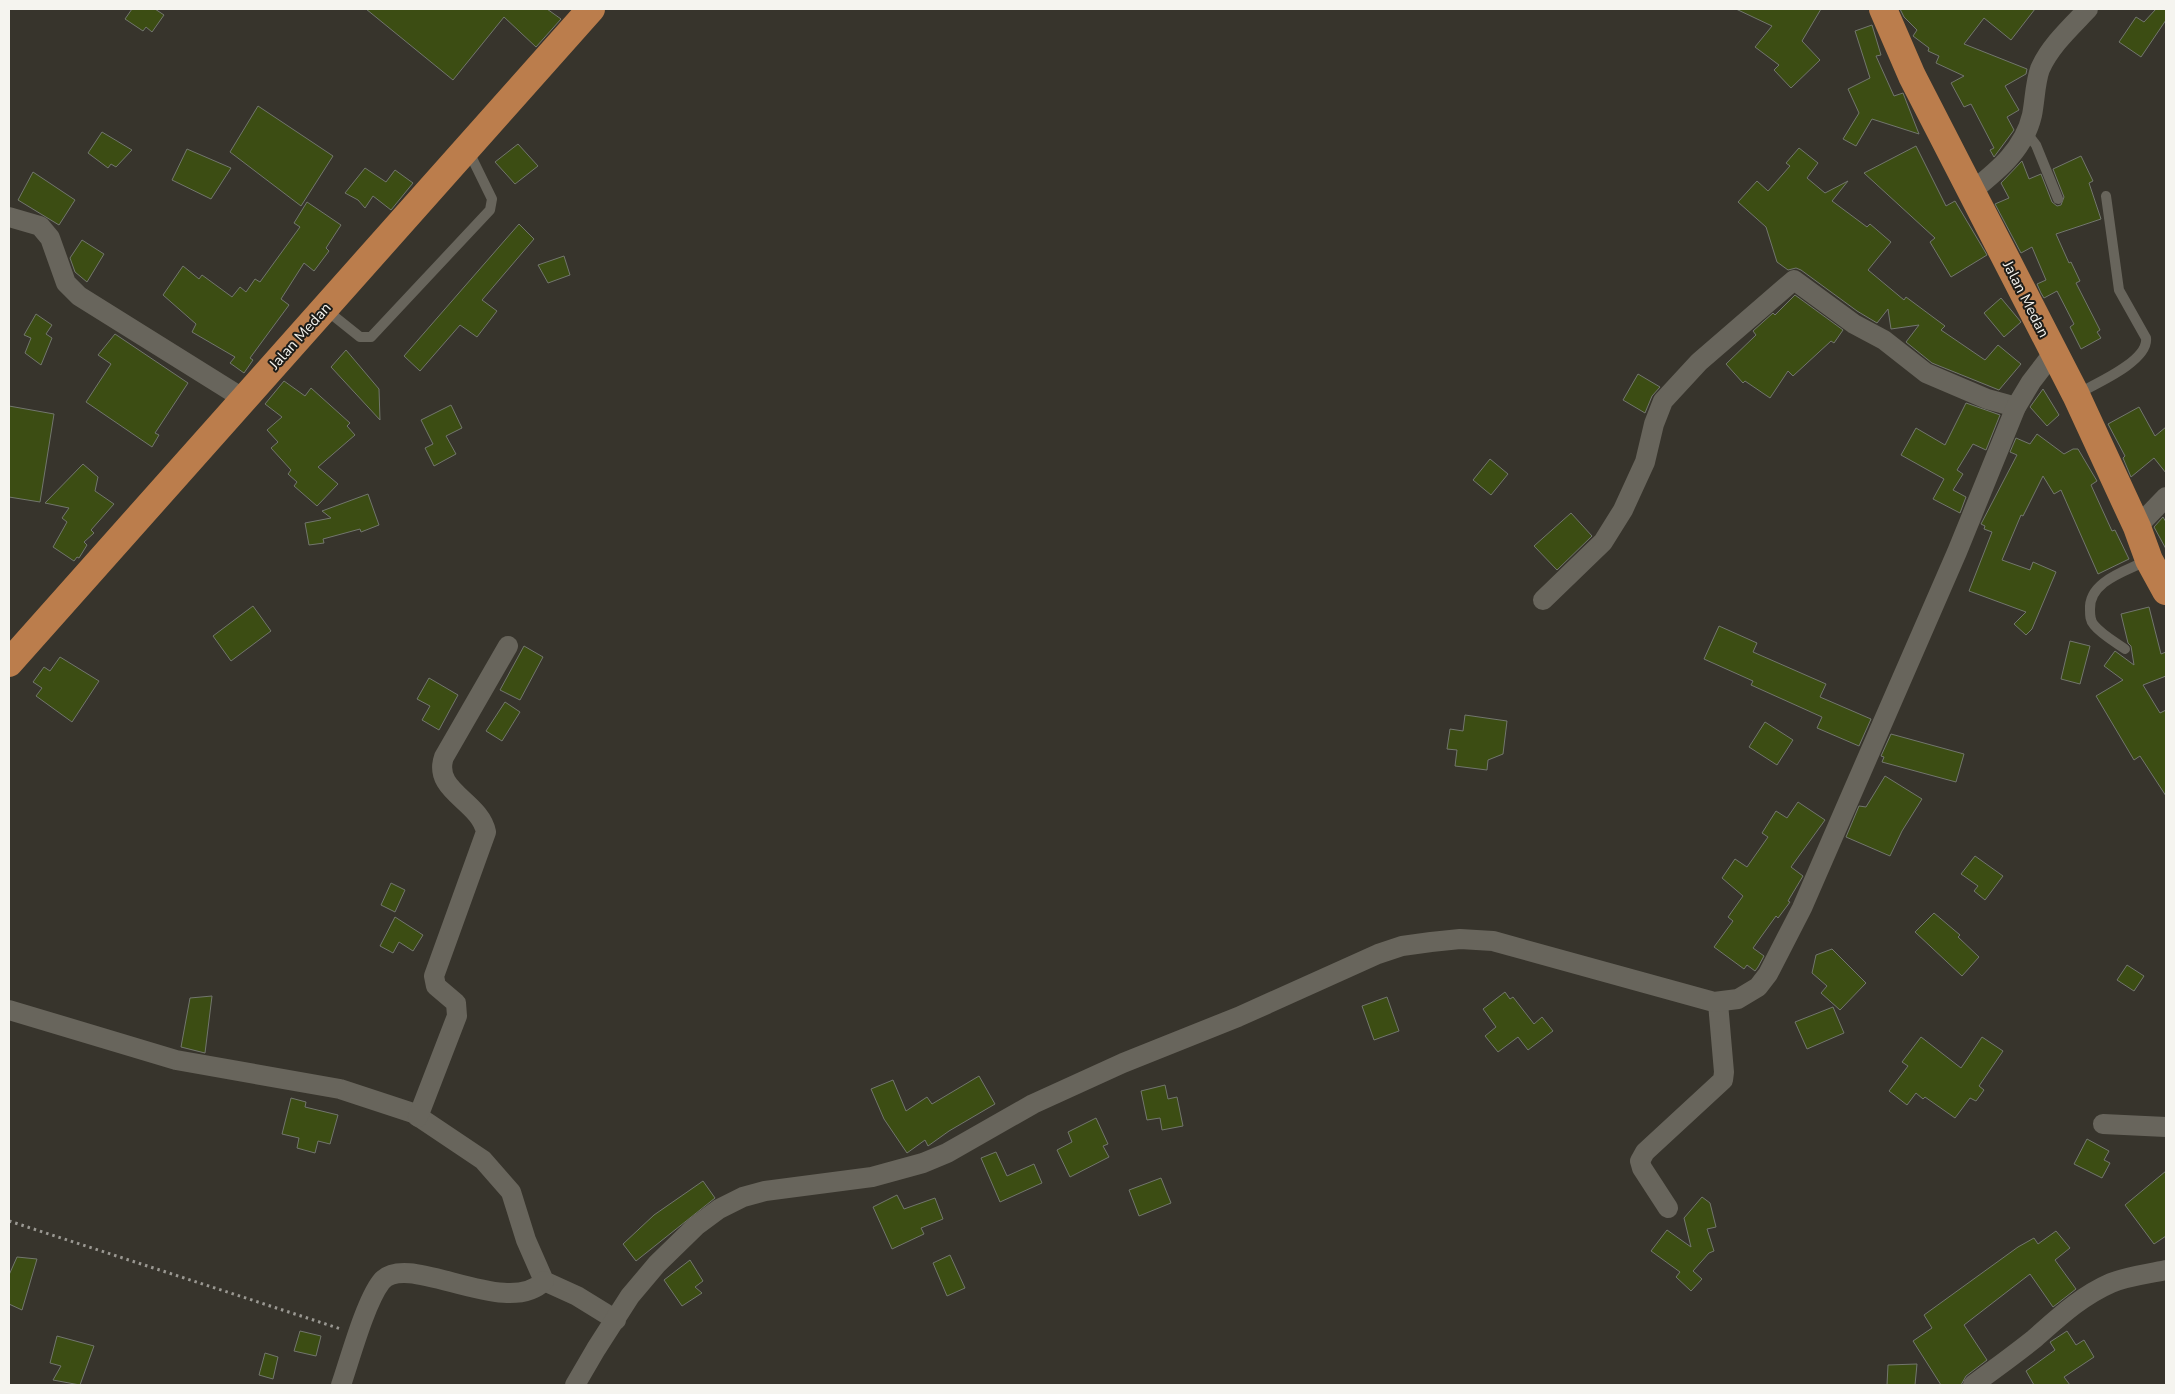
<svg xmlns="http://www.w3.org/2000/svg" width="2175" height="1394" font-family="'Nunito Sans',sans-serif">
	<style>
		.building { fill: #3c4d13; stroke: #72766d }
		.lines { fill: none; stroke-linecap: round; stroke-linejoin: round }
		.path { stroke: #9a9892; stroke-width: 3; stroke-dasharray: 2.5 4; stroke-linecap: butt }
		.lane { stroke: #68655c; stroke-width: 10 }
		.street { stroke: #68655c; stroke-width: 20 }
		.highway { stroke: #bb7d4c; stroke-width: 28 }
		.labels { text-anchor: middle; stroke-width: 4; stroke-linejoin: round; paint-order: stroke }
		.street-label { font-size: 15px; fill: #f5f4ef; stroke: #1d1c18 }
	</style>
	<rect width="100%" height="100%" fill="#37342c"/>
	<g class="building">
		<polygon points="132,9 155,9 164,15 152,32 146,27 143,31 125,19"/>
		<polygon points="366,9 547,9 561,19 536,47 504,17 453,80"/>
		<polygon points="1736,9 1821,9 1802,41 1820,60 1791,88 1774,70 1779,65 1755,47 1772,26"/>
		<polygon points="1900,9 2035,9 2011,40 1984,18 1964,44 2027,69 2026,74 2005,86 2019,110 2007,117 2014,130 1994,157 1990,150 1994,148 1971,104 1964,107 1951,83 1964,76 1936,63 1939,56 1928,51 1929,48 1913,36 1917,30 1904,17"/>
		<polygon points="2156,9 2166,9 2166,20 2141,57 2119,42 2136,17 2144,22"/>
		<polygon points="1872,25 1881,55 1876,56 1894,96 1903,93 1919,134 1872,119 1856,146 1843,139 1859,113 1848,89 1870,78 1855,31"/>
		<polygon points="258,106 333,156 301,206 230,152"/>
		<polygon points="102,132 132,150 116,167 111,164 108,168 88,153"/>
		<polygon points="518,144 538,166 515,184 495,162"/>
		<polygon points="1916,146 1946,206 1955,201 1987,255 1951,277 1930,242 1935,238 1864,173"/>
		<polygon points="1799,148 1818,163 1807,178 1825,193 1848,181 1832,201 1867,227 1870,224 1891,242 1868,270 1904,300 1906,297 1945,326 1941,330 1985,360 1998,345 2021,364 1999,390 1932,363 1906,342 1919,325 1891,329 1888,309 1877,323 1857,311 1801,270 1796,268 1788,270 1777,262 1766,227 1738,202 1757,181 1768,191 1790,166 1786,163"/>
		<polygon points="187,149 231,168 211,199 172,180"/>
		<polygon points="2081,156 2093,181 2089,183 2101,219 2056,234 2069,263 2071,262 2080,281 2076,283 2100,330 2097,332 2101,338 2081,349 2070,327 2074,324 2057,291 2044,298 2041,293 2037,284 2046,280 2032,247 2021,253 1995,204 2009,198 2001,183 2022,161 2029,179 2041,174 2052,202 2057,206 2061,205 2064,197 2053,169"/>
		<polygon points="365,168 386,182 395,170 413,183 391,210 373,196 365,208 358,200 345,193"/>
		<polygon points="33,172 75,200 59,225 18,200"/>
		<polygon points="307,202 341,225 326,248 329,251 314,271 304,263 281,299 289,305 250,358 253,360 244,373 230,363 235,357 192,332 196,324 163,295 183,266 199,279 202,275 232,297 240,287 246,292 255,279 260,282 300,227 294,223"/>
		<polygon points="519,224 534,239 482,300 497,311 477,337 460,325 420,371 404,356"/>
		<polygon points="82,240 104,254 87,282 75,272 70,258"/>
		<polygon points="564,256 570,275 548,283 538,265"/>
		<polygon points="1795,295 1843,330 1834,343 1831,341 1793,376 1788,371 1770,398 1745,381 1743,383 1726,364 1756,335 1753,331 1773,313 1775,315"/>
		<polygon points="2001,298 2021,322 2004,337 1984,313"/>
		<polygon points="36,314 52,325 46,334 52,338 41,365 25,353 31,338 24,335"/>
		<polygon points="115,334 188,383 155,433 159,435 152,447 86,402 111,364 98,355"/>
		<polygon points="346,350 379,389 380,420 331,367"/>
		<polygon points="1638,374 1660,387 1652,396 1645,413 1623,400"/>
		<polygon points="284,381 305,396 311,388 350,423 347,426 355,435 318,467 338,484 317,506 294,486 297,482 288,474 291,470 271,448 278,442 267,430 282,417 265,404"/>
		<polygon points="2043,389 2059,415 2047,426 2030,407"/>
		<polygon points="1966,403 2000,415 1986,450 1973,444 1957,470 1963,474 1953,490 1966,497 1960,513 1933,499 1944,479 1901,455 1916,428 1945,445"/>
		<polygon points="451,405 462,428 446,436 456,454 434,466 425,448 433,444 421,420"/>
		<polygon points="9,406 54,414 40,502 9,497"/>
		<polygon points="2139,407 2155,436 2166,427 2166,473 2154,458 2131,477 2123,458 2125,456 2108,424"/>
		<polygon points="2037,434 2064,454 2073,449 2078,449 2097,481 2091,485 2112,531 2115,530 2129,559 2098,574 2061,490 2054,494 2043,476 2023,516 2021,515 2002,560 2030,570 2033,562 2056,572 2032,629 2026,635 2014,624 2026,612 1969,591 1992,532 1984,529 1985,526 1981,524 2017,455 2010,452 2016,438 2030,444"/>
		<polygon points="1490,459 1508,474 1491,495 1473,480"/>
		<polygon points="83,464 98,477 95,491 114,504 91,530 94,533 84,542 87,545 79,558 77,557 74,561 53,547 67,522 62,518 69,508 45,503"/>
		<polygon points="368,494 379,525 361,532 360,529 323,539 324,543 309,545 305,523 331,518 322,511"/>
		<polygon points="1571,513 1592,536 1557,570 1534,546"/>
		<polygon points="2163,517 2166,522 2166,549 2154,527"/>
		<polygon points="253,606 271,631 231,661 213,636"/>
		<polygon points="2149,607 2161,654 2166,652 2166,676 2143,685 2160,713 2166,710 2166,796 2140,756 2134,760 2096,696 2123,680 2104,666 2115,651 2134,665 2131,646 2128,643 2121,614"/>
		<polygon points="1719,626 1757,643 1753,652 1826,684 1820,697 1871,719 1859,746 1817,728 1822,717 1751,685 1753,681 1704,659"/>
		<polygon points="2070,641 2090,646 2080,684 2061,679"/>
		<polygon points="524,646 543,657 520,700 500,690"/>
		<polygon points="60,657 99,681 72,722 36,696 42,688 33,682 44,667 50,671"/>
		<polygon points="429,678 458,695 439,730 422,720 430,706 417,699"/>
		<polygon points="505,702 520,712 502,741 486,731"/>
		<polygon points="1465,715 1507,721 1503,754 1488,760 1487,770 1455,766 1457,750 1447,749 1450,729 1463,731"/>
		<polygon points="1765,722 1793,740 1777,765 1749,747"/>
		<polygon points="1891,734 1964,754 1956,782 1882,762 1884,757 1881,756"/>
		<polygon points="1885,776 1922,799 1902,831 1890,856 1846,837 1859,806 1866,807"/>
		<polygon points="1798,802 1825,820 1791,867 1803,876 1788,901 1790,902 1778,918 1776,916 1753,948 1764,956 1758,967 1755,971 1747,965 1744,969 1714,947 1733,921 1728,917 1743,896 1722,878 1735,859 1747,867 1768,837 1762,833 1776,811 1787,818"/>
		<polygon points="1975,856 2003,876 1985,900 1974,891 1978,886 1961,874"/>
		<polygon points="391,883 405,890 395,912 381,905"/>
		<polygon points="1934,913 1960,935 1958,937 1979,957 1962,976 1915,932"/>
		<polygon points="395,917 423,935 413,951 399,942 393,953 380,946"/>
		<polygon points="1832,949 1866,983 1840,1010 1821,993 1827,986 1812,973 1816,955"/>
		<polygon points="2127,965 2144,976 2134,991 2117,980"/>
		<polygon points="1505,992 1510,999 1513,997 1534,1024 1542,1017 1553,1031 1528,1050 1518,1037 1498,1052 1485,1036 1496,1027 1483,1009"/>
		<polygon points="212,996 205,1053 181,1047 190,998"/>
		<polygon points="1387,997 1399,1031 1374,1040 1362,1006"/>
		<polygon points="1833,1007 1844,1033 1807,1049 1795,1022"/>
		<polygon points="1921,1037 1961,1068 1982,1037 2003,1051 1979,1086 1984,1090 1976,1101 1970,1098 1955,1118 1925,1097 1923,1099 1916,1093 1907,1105 1889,1091 1908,1066 1902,1062"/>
		<polygon points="979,1076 995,1104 949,1131 928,1146 925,1140 907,1153 884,1119 871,1089 893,1080 906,1111 927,1097 932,1104"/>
		<polygon points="1165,1085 1168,1099 1177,1097 1183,1126 1162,1130 1160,1118 1147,1120 1141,1091"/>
		<polygon points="291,1098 306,1102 305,1107 338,1115 330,1144 318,1141 315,1153 297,1148 299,1138 282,1134"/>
		<polygon points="1096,1118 1108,1144 1103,1146 1109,1157 1070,1177 1057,1150 1072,1142 1068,1132"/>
		<polygon points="2087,1139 2109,1151 2104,1160 2110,1163 2102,1178 2074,1164"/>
		<polygon points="996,1152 1007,1176 1034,1164 1042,1183 1000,1202 981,1158"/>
		<polygon points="2166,1171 2166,1236 2154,1244 2125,1205"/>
		<polygon points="1161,1178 1171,1203 1139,1216 1129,1190"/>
		<polygon points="703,1181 715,1198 636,1261 623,1244 654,1215"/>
		<polygon points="897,1195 904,1209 935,1198 943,1219 921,1228 924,1234 892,1249 873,1207"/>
		<polygon points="1702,1197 1710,1203 1716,1227 1707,1229 1714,1251 1709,1253 1693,1271 1702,1279 1691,1291 1676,1277 1680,1272 1651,1251 1667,1230 1691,1247 1684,1218"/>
		<polygon points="2056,1231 2070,1248 2055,1260 2076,1289 2053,1307 2030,1274 1964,1325 1987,1360 1966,1376 1961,1385 1941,1385 1913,1341 1932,1328 1924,1315 2018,1247 2034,1238 2038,1244"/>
		<polygon points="950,1255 965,1288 947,1296 933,1263"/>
		<polygon points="17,1257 37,1259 22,1310 9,1304 9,1275"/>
		<polygon points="690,1260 703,1281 695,1287 702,1293 682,1306 664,1280"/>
		<polygon points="300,1331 321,1336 316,1356 294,1351"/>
		<polygon points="2067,1331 2076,1345 2084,1340 2094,1357 2064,1377 2070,1385 2034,1385 2026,1371 2055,1350 2050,1342"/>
		<polygon points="57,1336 94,1346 80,1385 53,1380 61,1366 50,1363"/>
		<polygon points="265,1353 278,1357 273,1379 259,1375"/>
		<polygon points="1917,1364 1915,1385 1887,1385 1888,1365"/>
	</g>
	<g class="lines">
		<polyline class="path" points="9,1221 341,1329"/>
		<g class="lane">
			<polyline points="2026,132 2036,145 2058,199"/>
			<polyline points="325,309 360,337 371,337 490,210 492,199 468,150"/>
			<path d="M2077,394c18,-10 72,-33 69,-56l-27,-48 -13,-94"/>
			<path d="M2125,649c-10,-7 -24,-15 -31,-24 -4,-4 -4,-10 -4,-15 -2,-29 37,-39 58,-50"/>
		</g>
		<g class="street">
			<path d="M1971,192c26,-21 53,-42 61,-77 3,-15 3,-32 8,-46 10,-23 31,-42 48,-60"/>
			<polyline points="9,217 40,226 50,238 66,283 79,296 244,399"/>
			<polyline points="2137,527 2166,497"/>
			<polyline points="1543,600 1603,542 1623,510 1645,462 1654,424 1663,401 1699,362 1794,280 1854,324 1884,340 1926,373 1987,399 2016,407"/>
			<polyline points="9,1010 176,1060 340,1089 413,1113 483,1160 511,1192 526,1240 544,1281 577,1296 616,1320"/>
			<path d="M418,1117l39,-101 -1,-13 -20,-17 -2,-10 52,-144c-6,-31 -54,-41 -42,-75l64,-111"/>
			<polyline points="2103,1124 2166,1127"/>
			<polyline points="1668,1208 1642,1168 1640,1161 1645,1152 1723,1080 1724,1072 1718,1003"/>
			<path d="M341,1385c9,-26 24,-82 40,-103 25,-33 125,38 163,-1"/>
			<polyline points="575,1385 596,1349 630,1296 657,1264 696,1226 719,1209 743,1197 765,1191 872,1177 923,1163 947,1153 1033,1104 1123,1063 1238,1017 1378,954 1402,946 1431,942 1460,939 1493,941 1714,1002 1738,999 1758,987 1768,974 1802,908 1957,552 2016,407 2031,382 2054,352"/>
			<path d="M1973,1385c20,-15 41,-30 61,-46 24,-21 47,-43 77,-56 17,-7 37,-9 55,-13"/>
		</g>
		<g class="highway">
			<polyline points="1883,9 1912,76 2076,395 2137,527 2149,560 2166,591"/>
			<polyline points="9,663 591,9"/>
		</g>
	</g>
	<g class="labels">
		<g class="street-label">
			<text transform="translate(2026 299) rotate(63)" y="5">Jalan Medan</text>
			<text transform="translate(300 336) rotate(-48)" y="5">Jalan Medan</text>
		</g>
	</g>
	<rect width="2175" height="1394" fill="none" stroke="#f5f4ef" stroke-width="20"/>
</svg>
